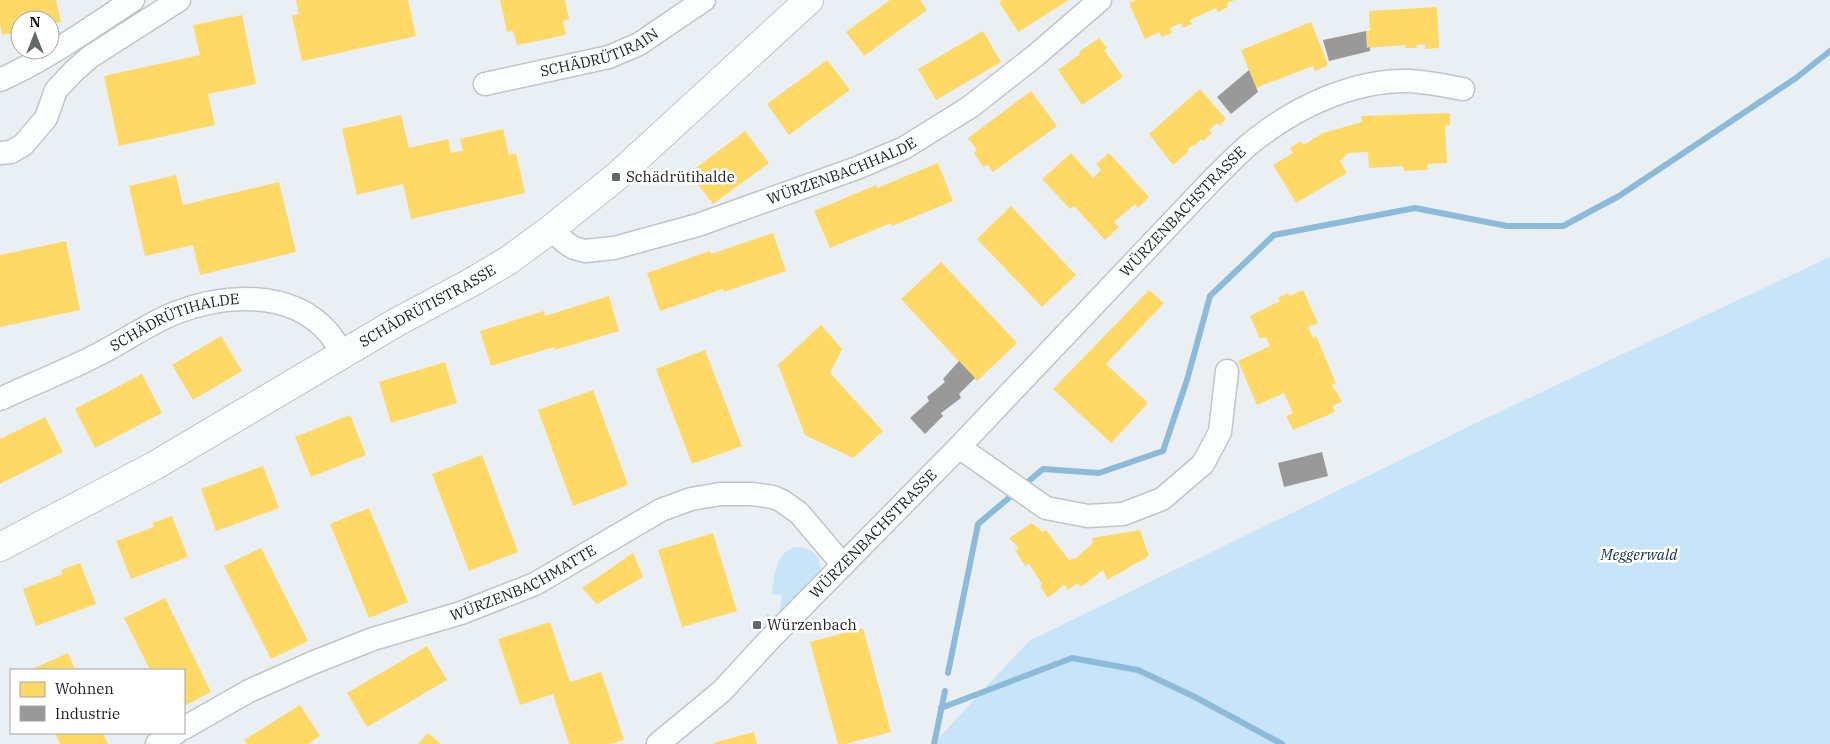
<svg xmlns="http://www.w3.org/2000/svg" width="1830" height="744" font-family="'IBM Plex Serif',serif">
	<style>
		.green { fill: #c8e4f8 }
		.homes { fill: #ffd966 }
		.industry { fill: #999 }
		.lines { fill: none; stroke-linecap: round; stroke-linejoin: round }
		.stream { stroke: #8cbbda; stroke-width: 6 }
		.minor-casing { stroke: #c1c5c9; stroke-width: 25 }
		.secondary-casing { stroke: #c1c5c9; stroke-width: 30 }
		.minor { stroke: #fcfdfd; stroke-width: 22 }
		.secondary { stroke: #fcfdfd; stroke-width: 28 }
		.poi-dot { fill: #63686a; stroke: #fff; stroke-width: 2 }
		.labels { text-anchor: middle; stroke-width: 5; stroke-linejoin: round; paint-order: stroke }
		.street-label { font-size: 15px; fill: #1b1f21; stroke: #fff }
		.poi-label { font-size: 15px; fill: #1b1f21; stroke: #fff; text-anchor: start }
		.park-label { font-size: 15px; font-style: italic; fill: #133043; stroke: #fff }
	</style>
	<rect width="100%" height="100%" fill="#eaeff3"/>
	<g class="green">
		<polygon points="1830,257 1830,744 933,744 1029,641 1497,413"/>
		<path d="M795,547c18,0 28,10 25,29l-55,53 1,-15 8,3 5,-2 3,-20 -10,-1c3,-18 2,-40 23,-47z"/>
	</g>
	<g class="homes">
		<polygon points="0,0 56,0 61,22 50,24 50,20 20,20 20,31 2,35 0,24"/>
		<polygon points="296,0 408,0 416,36 302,61 292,16 299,14"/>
		<polygon points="500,0 565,0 569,19 563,21 566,35 517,45 513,31 507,32"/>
		<polygon points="890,0 920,0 927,10 864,56 846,32"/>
		<polygon points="1002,0 1069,0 1018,32 999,2"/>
		<polygon points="1136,0 1235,0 1227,3 1228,7 1218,12 1216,8 1190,20 1192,24 1183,28 1181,23 1170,28 1172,33 1162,37 1159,32 1145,39 1129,3"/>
		<polygon points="1437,7 1439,48 1425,49 1425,44 1416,45 1417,48 1406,48 1405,45 1367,48 1366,31 1370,31 1369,11"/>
		<polygon points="242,15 256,84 208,94 215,125 119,146 104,76 200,55 193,25"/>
		<polygon points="1311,22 1327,62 1327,66 1315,71 1313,66 1256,88 1241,50"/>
		<polygon points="983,31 1001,62 936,100 918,69"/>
		<polygon points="1099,38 1107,48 1104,50 1123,77 1082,105 1058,70 1080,54 1079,52"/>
		<polygon points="827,60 850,90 789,135 767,104"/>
		<polygon points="1200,89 1226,119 1219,126 1217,123 1209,130 1212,133 1203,141 1201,139 1194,146 1193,145 1187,150 1189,151 1173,165 1149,134"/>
		<polygon points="1031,91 1057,126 993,172 988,165 983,167 974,153 977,150 968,138"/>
		<polygon points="1450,113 1450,125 1445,126 1447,163 1427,164 1428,170 1404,171 1403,166 1369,168 1368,152 1348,153 1340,161 1347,173 1296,203 1273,165 1293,153 1290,148 1301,141 1303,145 1323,133 1362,122 1361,116"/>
		<polygon points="401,115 409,148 448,139 451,153 463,151 460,139 503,129 509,155 516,153 525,193 411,219 403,184 357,195 342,129"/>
		<polygon points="745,131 769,163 713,204 689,173"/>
		<polygon points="1071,153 1093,178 1101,170 1096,164 1109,153 1149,197 1138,208 1135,204 1114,222 1119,227 1105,240 1074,206 1070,209 1042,179"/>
		<polygon points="938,163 953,201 892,226 891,223 830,248 814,211 876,185 877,188"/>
		<polygon points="176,175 183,205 279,182 296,252 200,275 193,245 145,256 129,186"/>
		<polygon points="1011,206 1076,275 1042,307 977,239"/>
		<polygon points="773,233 786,271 724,292 723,289 660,311 647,273 710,251 711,254"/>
		<polygon points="66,241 80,310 0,327 0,255"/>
		<polygon points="941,262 1017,343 977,381 901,299"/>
		<polygon points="1149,290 1164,303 1106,364 1148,403 1111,443 1053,389"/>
		<polygon points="1303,290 1318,323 1308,327 1313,338 1316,336 1336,383 1332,385 1335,391 1336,390 1342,402 1332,406 1335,412 1293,430 1286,416 1293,413 1284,393 1257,405 1238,361 1270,346 1266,337 1260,339 1250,316 1280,301 1278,298 1288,293 1290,296"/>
		<polygon points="609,296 619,331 555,350 554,347 491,366 480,331 544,311 545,316"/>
		<polygon points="821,325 842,349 830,373 883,431 853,458 805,435 778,365"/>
		<polygon points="221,336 242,371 193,400 172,365"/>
		<polygon points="705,350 742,446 692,464 656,369"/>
		<polygon points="445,362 457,403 391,423 379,382"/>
		<polygon points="142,374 162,413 95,448 75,409"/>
		<polygon points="593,390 628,485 573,506 538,410"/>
		<polygon points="350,415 366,455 311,477 295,437"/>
		<polygon points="45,417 63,452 0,484 0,439"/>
		<polygon points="482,455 518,552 469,571 432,474"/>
		<polygon points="263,466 279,508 216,531 201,489"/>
		<polygon points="369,508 408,602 369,618 330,524"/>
		<polygon points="172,516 188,557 131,579 116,541 154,527 152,523"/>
		<polygon points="1032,523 1043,532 1046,530 1069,560 1076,558 1093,543 1092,538 1140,530 1149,556 1107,580 1103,570 1081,587 1077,583 1068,590 1064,585 1048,598 1040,586 1042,584 1029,564 1025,566 1015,550 1019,548 1009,538"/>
		<polygon points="713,533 737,611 682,627 658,550"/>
		<polygon points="261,548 308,641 271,659 224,566"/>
		<polygon points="633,553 643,577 597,604 582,588"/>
		<polygon points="80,563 96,604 36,626 23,589 63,574 61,570"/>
		<polygon points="165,598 211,692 184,706 184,670 150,670 124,618"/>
		<polygon points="550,622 570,682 601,672 624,740 610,744 569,744 553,694 520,705 498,639"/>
		<polygon points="863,628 891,732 845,744 838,744 810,642"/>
		<polygon points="427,646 447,680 367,727 347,693"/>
		<polygon points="68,653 75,670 30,670"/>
		<polygon points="300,705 320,736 308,744 247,744 244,740"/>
		<polygon points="754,732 757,744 713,744 713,743"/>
		<polygon points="55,733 103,733 108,744 60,744"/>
		<polygon points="428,733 441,744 418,744"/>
	</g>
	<g class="industry">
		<polygon points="1366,31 1367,48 1370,47 1370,51 1329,61 1323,40"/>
		<polygon points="1249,70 1258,92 1231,114 1217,97"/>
		<polygon points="959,361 975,378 959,394 961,398 941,413 943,416 925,434 910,418 929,401 927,397 945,382 943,379"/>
		<polygon points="1322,452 1328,476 1284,487 1278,463"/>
	</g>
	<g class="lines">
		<g class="stream">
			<polyline points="948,673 978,524 1043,469 1099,473 1163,451 1187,380 1210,296 1274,235 1415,208 1507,226 1563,226 1619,196 1796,78 1830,51"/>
			<polyline points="941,708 1072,658 1138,670 1195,697 1282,744"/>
			<polyline points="934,744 945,691"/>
		</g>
		<defs>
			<g id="minor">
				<path d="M0,80c47,-21 90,-52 133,-80"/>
				<path id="s1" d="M485,84l124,-27 30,-13 65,-44"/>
				<polyline points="0,153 11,152 23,145 46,118 56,90 74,71 90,57 179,0"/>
				<path id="s2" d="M551,229l15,14 8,5 11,3 29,-3 84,-23 159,-57 47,-20 66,-41 65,-51 65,-56"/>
				<path id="s3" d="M0,399c32,-15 66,-28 97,-44 26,-13 51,-31 78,-42 48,-19 115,-24 153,19 6,7 10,15 15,22"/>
				<polyline points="959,447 1046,508 1088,516 1123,514 1162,499 1203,464 1220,432 1227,371"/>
				<path id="s4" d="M184,728l65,-37 63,-28 61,-24 88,-26 74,-29 126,-74 30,-11 29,-5h32l21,3 9,4 17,12 44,52"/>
				<polyline points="157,744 176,733"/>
				<path id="s5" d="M658,744l64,-53 47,-51 190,-193 255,-269c14,-13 27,-28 42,-39 42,-33 100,-60 154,-58 18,1 36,5 53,8"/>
			</g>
			<g id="secondary">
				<path id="s6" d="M0,547l154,-81 243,-144 75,-40 37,-22 42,-31 65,-52 193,-177"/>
			</g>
		</defs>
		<use href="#minor" class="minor-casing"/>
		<use href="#secondary" class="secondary-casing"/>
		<use href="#minor" class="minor"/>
		<use href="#secondary" class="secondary"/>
	</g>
	<g class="poi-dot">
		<rect x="611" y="172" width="10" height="10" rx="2.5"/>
		<rect x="752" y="620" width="10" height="10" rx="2.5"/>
	</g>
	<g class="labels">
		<g class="street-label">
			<text dy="5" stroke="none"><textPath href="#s1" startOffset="119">SCHÄDRÜTIRAIN</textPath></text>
			<text dy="5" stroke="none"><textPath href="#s2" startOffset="311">WÜRZENBACHHALDE</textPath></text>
			<text dy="5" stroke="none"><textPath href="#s5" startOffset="748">WÜRZENBACHSTRASSE</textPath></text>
			<text dy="5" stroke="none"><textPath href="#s6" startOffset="491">SCHÄDRÜTISTRASSE</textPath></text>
			<text dy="5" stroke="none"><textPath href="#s3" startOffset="192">SCHÄDRÜTIHALDE</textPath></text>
			<text dy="5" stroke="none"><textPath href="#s5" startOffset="301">WÜRZENBACHSTRASSE</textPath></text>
			<text dy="5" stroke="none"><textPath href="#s4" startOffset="370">WÜRZENBACHMATTE</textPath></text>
		</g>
		<g class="poi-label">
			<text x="626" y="182">Schädrütihalde</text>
			<text x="767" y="630">Würzenbach</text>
		</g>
		<g class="park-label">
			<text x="1639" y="560">Meggerwald</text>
		</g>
	</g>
	<rect x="10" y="669" width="175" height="65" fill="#ffffff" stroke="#a4a5a6"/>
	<rect x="20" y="682" width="25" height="15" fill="#ffd966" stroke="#a4a5a6"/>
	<text x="55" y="694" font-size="15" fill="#1b1f21">Wohnen</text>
	<rect x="20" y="706" width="25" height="15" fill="#999999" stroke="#a4a5a6"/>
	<text x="55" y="719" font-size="15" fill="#1b1f21">Industrie</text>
	<g transform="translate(35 35)"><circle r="24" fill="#ffffff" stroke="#a4a5a6"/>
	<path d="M0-4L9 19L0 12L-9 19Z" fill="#63686a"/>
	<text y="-8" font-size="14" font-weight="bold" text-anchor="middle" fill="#1b1f21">N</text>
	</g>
</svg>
